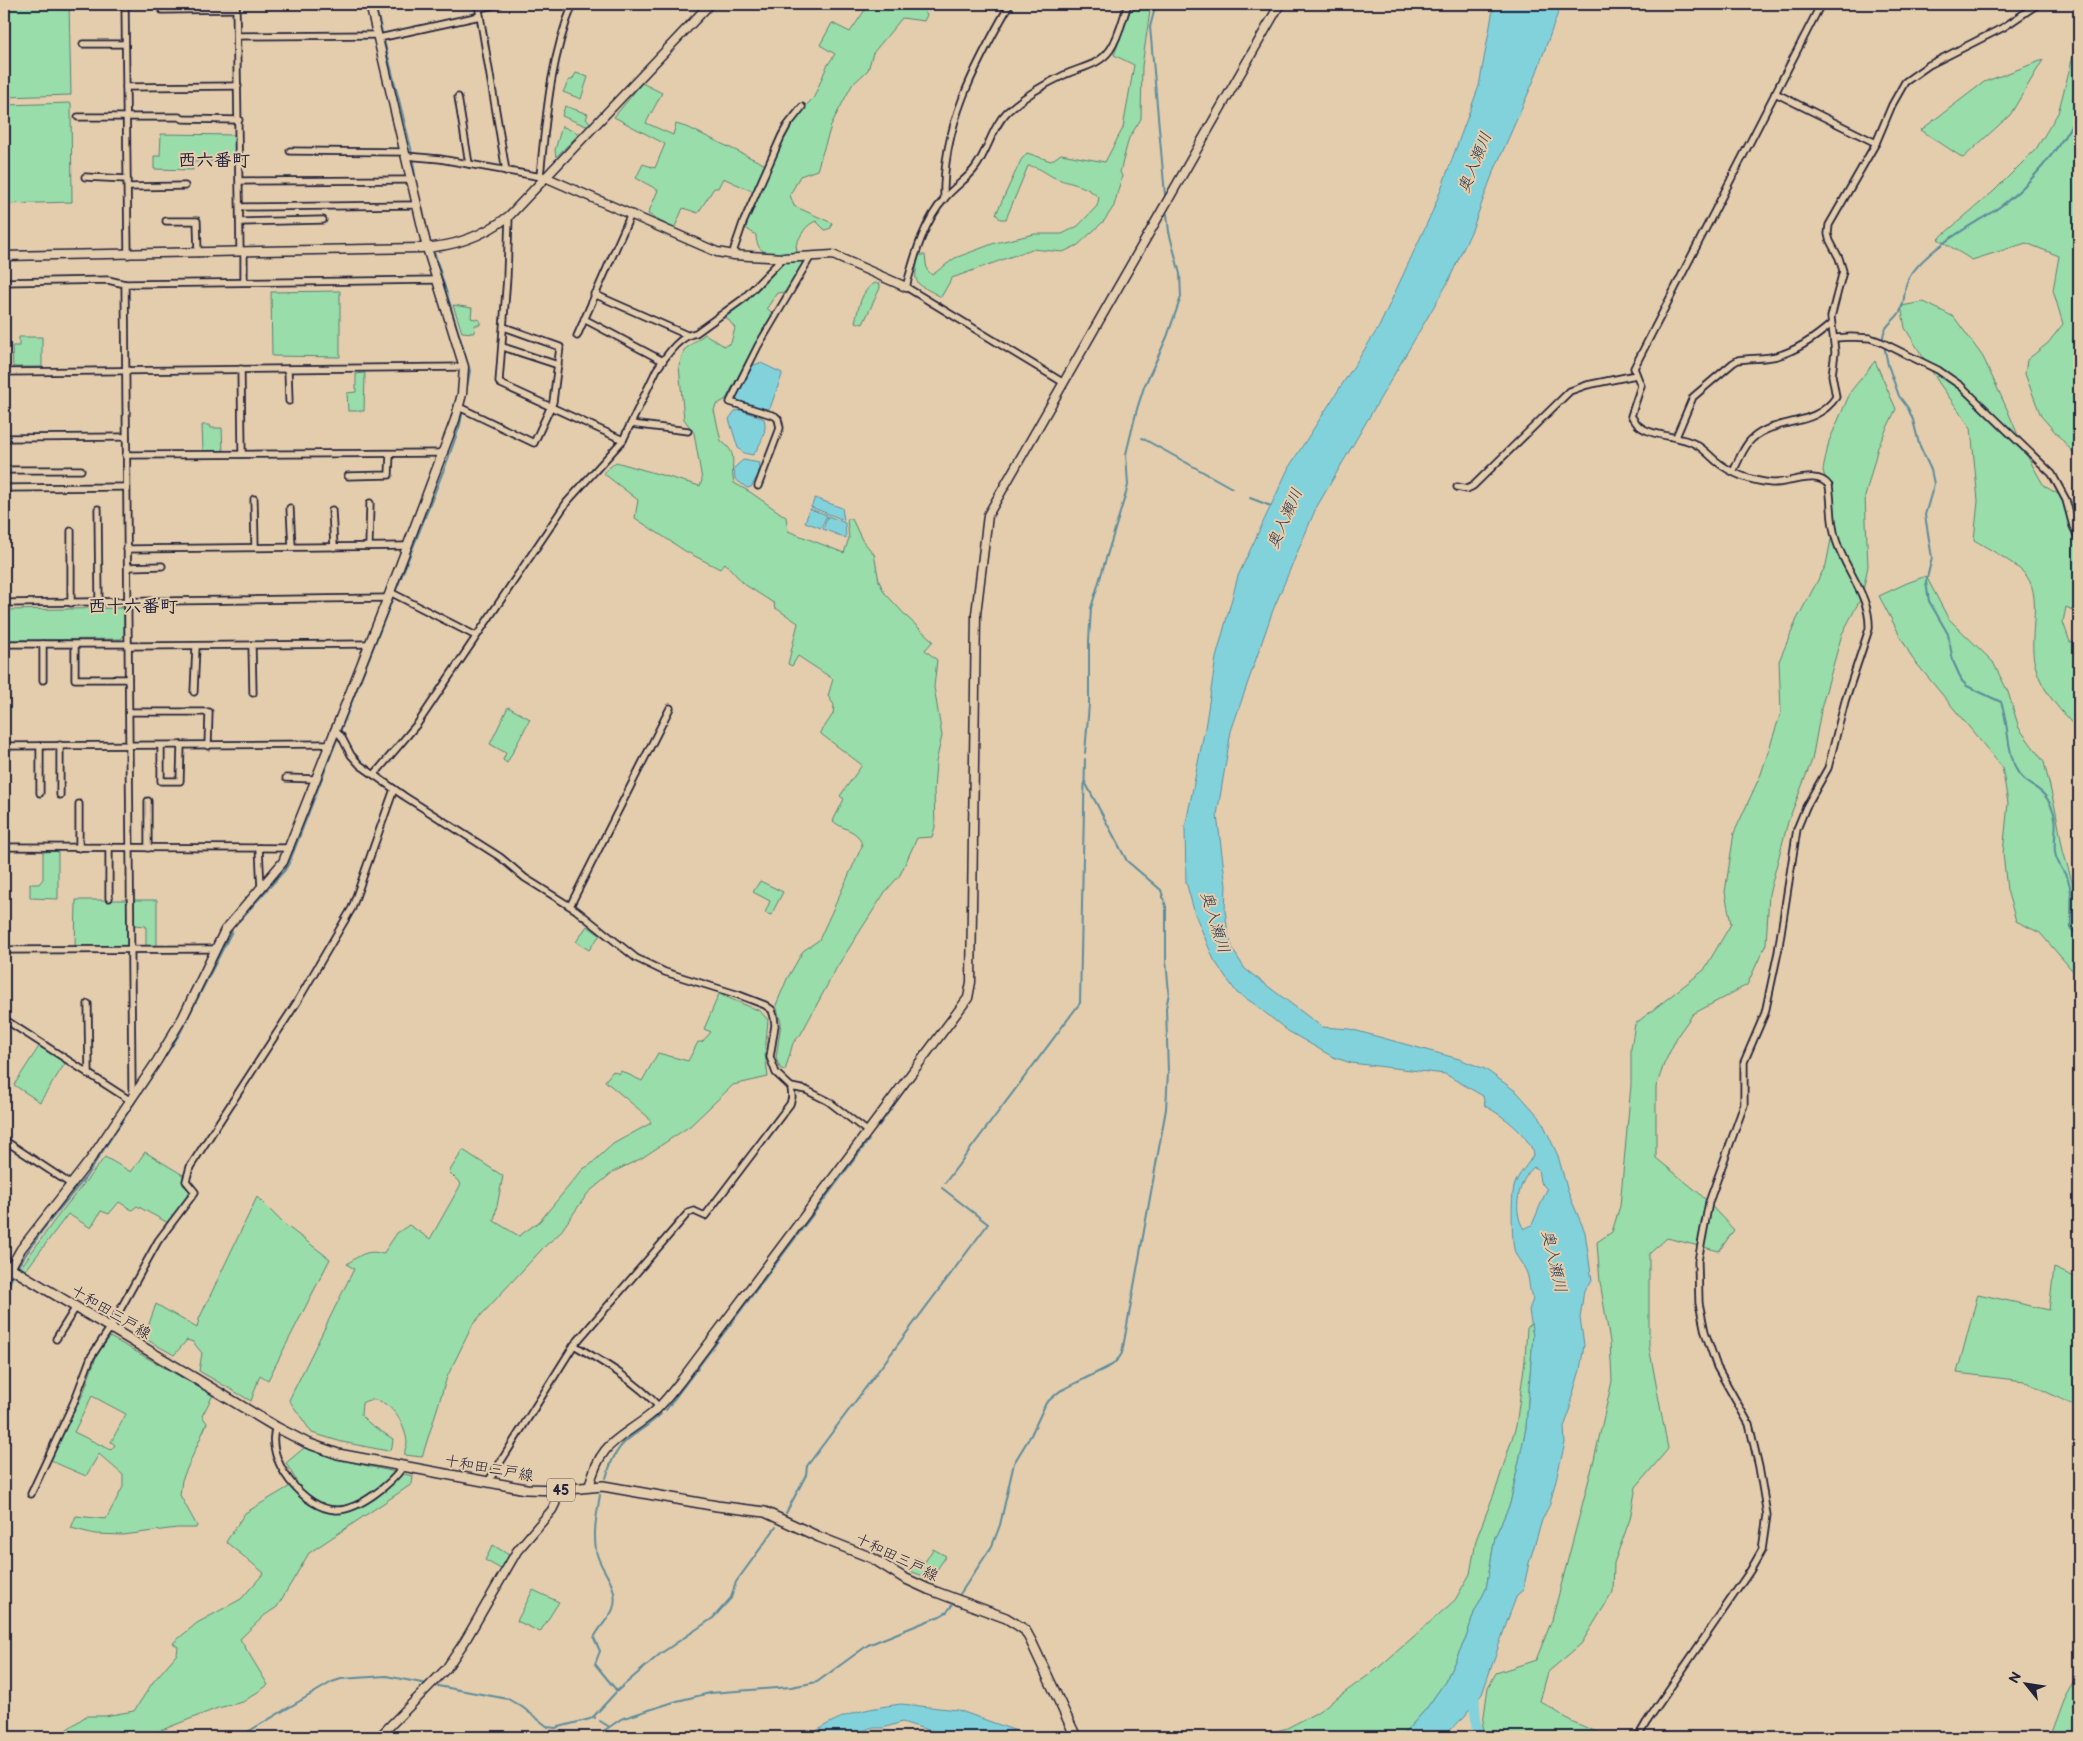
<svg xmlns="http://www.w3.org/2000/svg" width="2083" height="1741" font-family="'Balsamiq Sans','Klee One',sans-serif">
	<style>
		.green { fill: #98ddaa; stroke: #5d8072; fill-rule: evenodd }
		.water { fill: #82d2dc; stroke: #5c8c9c; fill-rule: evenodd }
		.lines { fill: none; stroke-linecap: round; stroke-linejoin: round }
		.stream { stroke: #5c8c9c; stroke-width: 2 }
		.river { stroke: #82d2dc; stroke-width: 10 }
		.street-casing { stroke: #22223b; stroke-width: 9 }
		.secondary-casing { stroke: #22223b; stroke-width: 11 }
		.primary-casing { stroke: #22223b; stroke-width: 12 }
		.street { stroke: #e4cdad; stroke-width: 5.5 }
		.secondary { stroke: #e4cdad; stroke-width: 8 }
		.primary { stroke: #e4cdad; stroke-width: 9 }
		.labels { text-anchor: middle; stroke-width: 4; stroke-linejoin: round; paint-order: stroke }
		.shield { fill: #e4cdad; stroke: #5c555d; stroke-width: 1 }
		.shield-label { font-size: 14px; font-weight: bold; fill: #22223b }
		.street-label { font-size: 15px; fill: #22223b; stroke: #e4cdad }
		.water-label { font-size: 16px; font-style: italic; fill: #303c53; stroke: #e4cdad }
		.quarter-label { font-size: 18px; font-weight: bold; fill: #22223b; stroke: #e4cdad }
	</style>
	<rect width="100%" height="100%" fill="#e4cdad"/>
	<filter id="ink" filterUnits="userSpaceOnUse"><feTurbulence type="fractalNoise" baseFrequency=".02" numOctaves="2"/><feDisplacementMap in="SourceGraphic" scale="10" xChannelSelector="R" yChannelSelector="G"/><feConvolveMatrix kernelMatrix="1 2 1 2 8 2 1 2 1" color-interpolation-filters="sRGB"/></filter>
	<g filter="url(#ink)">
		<g class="green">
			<polygon points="4,4 69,4 71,95 4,97"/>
			<path d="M869,4h57l-2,7 3,4 -3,6 -22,-3 -29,35 -5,17 -16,15 -20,38 -15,47 -17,6 -10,19 4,11 38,17 -1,5 -6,2 -9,-9c-11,4 -15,14 -20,24l1,6c-9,5 -32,6 -38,-4 -2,-3 -3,-8 -3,-12l-12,-8 37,-87 13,-21 20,-22 13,-31 8,-12 -15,-9 12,-22 18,9z"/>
			<path d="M1139,4h14l-3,7 -8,55 -1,53 -12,19 -9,34 2,4 -8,30 -10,15 -26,24 -15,7 -31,-3 -80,29 -11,19c-26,-15 -29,-10 -22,-42h6l2,15 5,5 23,-17 40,-15 40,-9h27l16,-8 19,-20 2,-8c-15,-15 -28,-13 -46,-21 -9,-5 -14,-10 -25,-11l-22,53h-6l-4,-5 25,-54 6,-7 24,8 10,-7 44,8 18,-34 11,-63 -20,-10 16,-44 7,-3z"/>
			<polygon points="2079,33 2079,459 2041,416 2025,374 2027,360 2048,343 2063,324 2053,290 2059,256 2026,243 1972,260 1938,239 1994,191 2036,149 2058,113"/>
			<polygon points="2043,60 2010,115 1963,158 1921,130 1984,82"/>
			<polygon points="576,73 588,77 581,99 563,92 569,80 572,80"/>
			<polygon points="642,83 662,93 646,123 673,135 676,124 689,128 766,165 754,192 723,178 718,188 714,188 698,213 683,208 674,229 648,214 658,190 636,178 643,164 655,168 665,144 614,117"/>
			<polygon points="71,103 72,202 4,204 4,105"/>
			<polygon points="565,106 588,114 586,119 590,122 586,126 562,116"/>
			<polygon points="562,126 579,134 556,157 555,150"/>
			<polygon points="161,134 236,135 236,160 193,162 193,170 154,169 154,156 160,156"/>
			<path d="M802,259l3,2 -18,31 -10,1 -10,15 7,7 -21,33 -27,51 -10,6 -2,5 7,31c19,13 8,22 13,42l16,9 36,25 2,14 56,22 5,-15 -2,-19h5l10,21 12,14 5,27 5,11 23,25 26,24 -8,9 12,10 -3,27 8,49 -6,26 -2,29 1,36 -3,10 -15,1 -17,37 -15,17 -48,75 -36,67 -8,9 -8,28 -5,-3 -4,-10 5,-35 -5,-18 11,-26 16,-28 16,-11 43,-94c-3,-17 -18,-15 -29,-25l11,-22 -4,-3 22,-31 -41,-31v-2l12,-18 1,-9 -6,-9 5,-17 -35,-23 -6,10 -4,-2 10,-41 -24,-16 1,-3 -31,-20 -19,-21 -5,6 -35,-18 -50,-33 3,-18 -35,-27 13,-11 84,24 2,-6 -8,-47 -10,-14 -5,-53 5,-16 21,-16 19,12 7,-3 4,-15 -9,-11 35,-30 23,-25z"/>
			<path d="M875,283l5,1v4l-17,36 -8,-2c4,-15 6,-32 20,-39z"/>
			<polygon points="340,291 340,357 272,356 271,292"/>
			<path d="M1924,302l30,15 29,40 24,52 18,43 19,34 35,20v107l-13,-6 -3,15 7,20 9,-1v90c-18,-20 -37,-39 -44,-66 -8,-29 10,-72 -12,-93 -13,-12 -34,-23 -49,-32l4,-39 -7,-73 -32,-45 -34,-55 -4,-22z"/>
			<polygon points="453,305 472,308 471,318 480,320 480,325 475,325 474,333 462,332"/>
			<polygon points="19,337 42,337 42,367 13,367 12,346 19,346"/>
			<polygon points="1875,361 1896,409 1878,447 1865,497 1868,566 1862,596 1842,634 1822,705 1812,760 1788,822 1769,894 1766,944 1747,985 1693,1014 1678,1035 1664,1064 1656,1087 1656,1158 1699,1193 1734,1230 1719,1251 1667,1238 1649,1254 1649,1346 1668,1449 1636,1487 1630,1519 1614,1563 1613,1592 1581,1644 1548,1672 1540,1701 1571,1721 1608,1737 1481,1737 1488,1687 1496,1673 1536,1660 1552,1620 1594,1460 1612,1381 1610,1342 1600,1282 1597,1242 1612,1232 1620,1206 1631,1085 1631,1048 1635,1024 1704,970 1731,924 1725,892 1734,833 1761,774 1781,712 1779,661 1797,619 1826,565 1835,519 1823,470 1829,441 1851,391"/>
			<polygon points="365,373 364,411 348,411 347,393 356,392 356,374"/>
			<polygon points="202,425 210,425 211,428 222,428 223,451 203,451"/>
			<polygon points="1926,576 1948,618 1993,662 2008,692 2019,728 2044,762 2056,812 2063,851 2079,904 2079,978 2040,933 2016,921 2007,890 2003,853 2008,803 2002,767 1912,658 1879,596 1907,583"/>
			<polygon points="124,608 124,636 121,639 4,640 4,610"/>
			<polygon points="508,707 530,719 507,763 503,760 506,753 490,744"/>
			<polygon points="58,851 58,899 30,898 30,884 39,884 43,879 43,852"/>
			<polygon points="760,881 783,892 771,915 765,913 770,901 753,892"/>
			<polygon points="76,900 128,900 128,947 75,947"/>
			<polygon points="133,900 157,900 157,948 146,948 146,926 133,925"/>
			<polygon points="587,926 600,935 589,950 576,942"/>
			<path d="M719,994l41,17 8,9 -3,34 3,23 -35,8 -43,41 -48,32 -29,14 -25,21 -29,41 -15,13 -71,77 -26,53 -25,80 -17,-2c-1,-5 1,-7 2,-12 0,-4 -2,-11 -4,-16 -5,-15 -24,-35 -41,-24l-1,12 9,9 23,15 -1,8 -4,4 -46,-9 -30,-9 -23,-33 65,-131 -7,-5c13,-9 21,-15 36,-10l14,-21 12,-8 21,14 31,-55 -12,-12 14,-22 40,26 -9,45 25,15 21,-15 43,-52 7,-4 23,-21 38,-21 -3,-6 -43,-36 8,-10 6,3 2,-3 21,10 16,-28 30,8 10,-19h4l9,-10 -7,-3z"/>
			<polygon points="40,1045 66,1062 40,1102 14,1085"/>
			<polygon points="145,1152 183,1175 183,1185 192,1192 170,1224 137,1206 132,1210 119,1202 109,1214 101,1211 91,1228 68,1214 26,1270 21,1267 54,1221 105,1157 131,1172"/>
			<polygon points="257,1197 284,1224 330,1259 268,1380 260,1375 251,1401 199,1371 202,1353 193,1342 187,1340 174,1355 144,1338 156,1304 197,1328 199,1319"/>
			<polygon points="2054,1268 2079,1279 2079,1410 2071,1404 2024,1381 1957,1373 1978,1294 2049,1310"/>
			<polygon points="1531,1324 1533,1336 1526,1428 1510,1504 1495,1537 1486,1589 1474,1613 1466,1638 1445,1682 1426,1709 1401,1737 1254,1737 1287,1728 1316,1713 1377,1669 1455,1600 1470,1574 1476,1540 1497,1486 1516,1426 1525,1360 1527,1328"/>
			<path d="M110,1337l103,58 -11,21 5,7 -25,57 -2,15 17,31 -1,2h-19l-54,7 -28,-1 -24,-6 5,-12 30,3 17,-32v-12l-24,-21 -13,22 -28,-12 -8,-5 33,-65 14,-40zM92,1396l34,18 -15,28 4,3 -4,5 -37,-18z"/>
			<polygon points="304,1448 341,1460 413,1476 412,1484 309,1553 277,1607 265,1615 240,1639 268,1685 243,1702 218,1708 144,1737 47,1737 60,1734 86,1716 105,1716 134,1711 153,1682 177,1654 178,1647 173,1643 197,1623 241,1599 264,1573 226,1542 245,1513 297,1482 286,1463"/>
			<polygon points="493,1545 509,1555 501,1569 485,1560"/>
			<polygon points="933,1549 946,1556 931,1579 910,1571 916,1558 925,1562"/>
			<polygon points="533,1590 559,1602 540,1632 517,1621"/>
			<polygon points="2079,1669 2079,1737 2049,1737 2063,1699"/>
		</g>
		<g class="water">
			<path d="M1494,4h67l-27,76 -43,98 -19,52 -25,54 -131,224 -43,102 -42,121 -14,84 9,71 -1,24 3,24 5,16 12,19 77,58 28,2 109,30 26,10 32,23 24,27 17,37 10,36 17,40 7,49 -8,9 -4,28 4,27 -4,25 -9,30v8l-7,19 1,16 -15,61 -8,16 -13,43 -6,27 -6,5 -8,21 -27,78 -17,22 -22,21h-42l25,-28 19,-27 21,-44 8,-25 12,-24 9,-52 15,-33 16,-76 7,-92 -4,-26 4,-11c-4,-8 -3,-13 -5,-22 -2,-11 -12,-18 -14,-28 -2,-10 -3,-52 0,-62 3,-13 15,-22 20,-34 -9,-21 -29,-36 -49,-47l-2,-10 -38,-22 -94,-11 -18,-6 -45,-26 -35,-28 -16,-10 -23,-33 -19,-46 -9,-32 -1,-54 20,-100 11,-70 22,-82 51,-109 90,-140 55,-119 45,-122zM1534,1167l4,2 2,13 7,7 -15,36 -8,4c-12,-17 -6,-49 10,-62z"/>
			<polygon points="761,363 782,373 782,375 770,408 766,409 739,402 736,398 753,365"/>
			<path d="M741,410l23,9c4,11 -4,27 -11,36l-9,-2 -6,-5 -9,-29 6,-8z"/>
			<polygon points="743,460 760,463 758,475 751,487 747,488 735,479 734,468"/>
			<polygon points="815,498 842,508 844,520 811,507"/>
			<polygon points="810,509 827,515 821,528 805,522"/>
			<polygon points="828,516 845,523 846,538 823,529"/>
			<path d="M901,1704l57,6 75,27h-69l-36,-7 -26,-8 -19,6h-13l-22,9h-40c30,-23 56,-28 93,-33z"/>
		</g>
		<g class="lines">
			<g class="stream">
				<polyline points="375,4 411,148 418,195"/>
				<polyline points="1156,4 1150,27 1165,195"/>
				<polyline points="422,212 430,241"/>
				<path d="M1883,340c-1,-14 11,-18 17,-28 7,-12 1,-25 12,-39 19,-26 55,-45 82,-62 34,-23 68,-64 85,-101"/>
				<path d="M1884,345l4,20 11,31 9,12 5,12 6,24 12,26 3,14 -9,31 7,43 -6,24 3,19 19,33 5,27 9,20 5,5 34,16c8,21 5,46 15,67 7,15 25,18 32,31 13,22 5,31 7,52 1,11 9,18 13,28 6,14 2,34 3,49l8,8"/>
				<polyline points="1142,438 1232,488"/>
				<polyline points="1250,498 1271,506"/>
				<polyline points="340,732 448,459 460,425 470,371 435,254"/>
				<polyline points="1085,753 1089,704 1089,641 1091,608 1126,493 1128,485 1126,454 1137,409 1144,387 1167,337 1181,297 1180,274 1169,232 1167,214"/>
				<polyline points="239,921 285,870 290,861 338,737"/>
				<polyline points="971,1000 974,985"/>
				<polyline points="878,1127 938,1044"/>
				<polyline points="945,1183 1080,1003 1085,759"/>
				<polyline points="18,1266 44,1228 85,1178 179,1035 232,931"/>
				<polyline points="4,1294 14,1274"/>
				<polyline points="666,1410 869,1140"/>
				<path d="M606,1478c12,-43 27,-38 55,-64"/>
				<polyline points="786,1513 806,1475 807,1466 988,1224 942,1188"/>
				<polyline points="960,1594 992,1546 1000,1525 1014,1463 1031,1435 1046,1403 1060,1391 1112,1365 1119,1358 1122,1353 1166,1109 1168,1072 1166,1008 1169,993 1166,960 1166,907 1161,890 1127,861 1085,782"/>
				<polyline points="438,1686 508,1699 522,1707 548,1727 555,1728 590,1719 594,1716 595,1718"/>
				<polyline points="617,1691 660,1654 713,1618 731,1598 736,1582 776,1527"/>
				<path d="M594,1716l23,-25 -22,-27 5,-13 -6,-13c4,-10 17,-22 19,-29 8,-24 -15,-40 -17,-59 -3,-19 1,-37 4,-55"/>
				<polyline points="600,1721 608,1726"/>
				<polyline points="602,1732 621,1719 677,1701 710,1693 791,1687 817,1682 868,1645 940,1616 947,1612 953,1604"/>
				<polyline points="239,1737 332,1682 341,1679 386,1676 427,1684"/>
				<polyline points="596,1737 597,1737"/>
			</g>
			<polyline class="river" points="1474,1691 1477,1737"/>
			<defs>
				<g id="street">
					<polyline points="125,4 128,255"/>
					<polyline points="236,4 240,252"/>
					<polyline points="478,4 506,171"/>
					<polyline points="479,8 500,4"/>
					<polyline points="162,10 236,9"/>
					<polyline points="237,36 378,35"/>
					<polyline points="379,38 480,16"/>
					<polyline points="83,44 125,44"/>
					<polyline points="126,87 238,86"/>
					<polyline points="1775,93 1876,143"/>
					<polyline points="458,97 469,164"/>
					<polyline points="78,117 179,117 183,119 239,120"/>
					<polyline points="290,151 405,152"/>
					<polyline points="406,156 440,159 542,177"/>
					<path d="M540,176c6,-58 10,-117 33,-172"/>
					<polyline points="85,177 127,179"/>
					<polyline points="240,181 410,180"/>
					<polyline points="128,187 185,186"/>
					<path d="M944,199c-2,-73 31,-134 66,-195"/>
					<polyline points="240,207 416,205"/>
					<polyline points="509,216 507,277 499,382 501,384 623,440"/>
					<polyline points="166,221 197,221 198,253"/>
					<polyline points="240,222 323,220"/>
					<polyline points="732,255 743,223 781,137 787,126 802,107"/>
					<polyline points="4,282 108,280 125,284 437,280"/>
					<polyline points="244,282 244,252"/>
					<polyline points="125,284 132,1088 134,1096"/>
					<polyline points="594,294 687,335"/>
					<polyline points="584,319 663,361"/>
					<polyline points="577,336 631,214"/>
					<polyline points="1834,338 1851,337 1870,338 1881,342 1938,370 1961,386 2052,474 2066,500 2073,526 2079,539"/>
					<polyline points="503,347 558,365"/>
					<polyline points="241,369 242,454"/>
					<polyline points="288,369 289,401"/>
					<polyline points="4,372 464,367"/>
					<path d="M1064,383l-158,-96c9,-32 17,-64 39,-89 9,-11 22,-19 30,-30 13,-17 17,-41 32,-56 15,-14 38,-28 57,-37 17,-8 34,-9 46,-25 9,-13 13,-32 18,-46"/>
					<polyline points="459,407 534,443 553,402 560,347 504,327"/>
					<polyline points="631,424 688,431"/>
					<path d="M1676,437l17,-40 40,-34 5,-3c12,-2 26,-1 39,-4 21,-6 38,-18 54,-32"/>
					<polyline points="4,438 126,437"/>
					<polyline points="126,455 444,453"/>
					<polyline points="4,470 81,470"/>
					<path d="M1733,472c5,-10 11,-27 20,-34 24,-21 62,-10 83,-41l-4,-22 3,-23 -4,-35 12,-46 -4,-13 -9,-17 -2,-7 1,-9 47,-82 16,-38 13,-23 24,-17 75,-38 34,-23"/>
					<polyline points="348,476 389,475 390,454"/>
					<polyline points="758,486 780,428 778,419 775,416 730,402 758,346 811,256"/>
					<polyline points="1457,487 1467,489 1473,486 1570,391 1587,385 1636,375"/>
					<polyline points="4,488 126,487"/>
					<polyline points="254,499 255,547"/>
					<polyline points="290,508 292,547"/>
					<polyline points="98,509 99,603"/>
					<polyline points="332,510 334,547"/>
					<polyline points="369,546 370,503"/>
					<polyline points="127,549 407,546"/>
					<polyline points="128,567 162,566"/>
					<polyline points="390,592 476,636"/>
					<polyline points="4,603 388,598"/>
					<polyline points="71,603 71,531"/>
					<polyline points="4,644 128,644"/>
					<polyline points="43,644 43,680"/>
					<polyline points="75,645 75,679 128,679"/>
					<polyline points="252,645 253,693"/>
					<polyline points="128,646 369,644"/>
					<polyline points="194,692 196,646"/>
					<polyline points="129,712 209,712 208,746"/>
					<polyline points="334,730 341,736 351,755 360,765 404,796 500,857 525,878 576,910 636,958 665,972 739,995 765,1005 772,1010 774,1017 775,1025 770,1057 776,1073 791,1087 806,1090 828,1101 868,1132"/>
					<polyline points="4,746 328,744"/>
					<polyline points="40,746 40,793"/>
					<polyline points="161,746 161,781 180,781 181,745"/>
					<path d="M374,775l44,-52 149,-221 56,-62 34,-71c10,-14 22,-33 39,-36l47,-34 40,-41"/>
					<polyline points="286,778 315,779"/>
					<polyline points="60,795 60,745"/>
					<polyline points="79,804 79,848"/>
					<polyline points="4,847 290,848"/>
					<polyline points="148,848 148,801"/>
					<polyline points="259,848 261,889"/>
					<polyline points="109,898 109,848"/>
					<polyline points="570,906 670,708"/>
					<polyline points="4,950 215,949"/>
					<polyline points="88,1004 89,1075"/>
					<polyline points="4,1019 131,1101"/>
					<polyline points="4,1140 72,1185"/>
					<polyline points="56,1339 76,1307"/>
					<path d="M574,1345c29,17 63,37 85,62"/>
					<path d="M276,1427c-13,31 29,84 61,83 22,0 54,-26 66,-43"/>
					<polyline points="488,1482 574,1345 688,1213 694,1211 705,1216 790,1104 792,1097 791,1087"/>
					<polyline points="31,1494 74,1402 91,1357 110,1328 158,1241 195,1192 186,1181 190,1167 297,1002 352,908 394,789"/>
					<path d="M1638,1737l8,-14 104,-152 12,-21 5,-35 -8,-48 -10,-43 -32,-57 -12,-35 -6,-29 -1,-42 11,-59 35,-97v-43l21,-49 13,-61 19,-123 9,-22 22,-39 17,-67 24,-72c2,-32 -24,-59 -33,-89 -6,-18 -4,-36 -7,-54 -11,-17 -40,-2 -57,-3 -21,-2 -40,-9 -56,-22 -7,-6 -13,-13 -21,-17 -16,-9 -44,-7 -57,-19 -2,-2 -5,-7 -7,-9l10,-30 -7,-18 187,-364"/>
				</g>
				<g id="secondary">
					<polyline points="545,177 717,252 734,255 783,258 833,255 906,287"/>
					<path d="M4,256l416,-8c34,-1 62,-11 89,-32l201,-212"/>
					<polyline points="4,1279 21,1249 90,1160 157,1061 183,1017 225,930 283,862 390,592 455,420 462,394 464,367 427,248 370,4"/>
					<path d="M589,1487c11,-45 28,-46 60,-71 12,-9 22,-23 31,-34l288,-384 3,-16 5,-368 12,-99 292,-511"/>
					<polyline points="379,1737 446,1669 465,1641 517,1551 552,1510 555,1504 558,1490"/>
				</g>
				<polyline id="primary" points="4,1264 276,1427 307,1443 338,1454 526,1489 558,1490 603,1486 717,1506 765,1512 819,1537 872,1558 904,1578 928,1589 1006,1618 1019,1626 1025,1630 1031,1641 1076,1737"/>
			</defs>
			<use href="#street" class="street-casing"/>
			<use href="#secondary" class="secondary-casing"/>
			<use href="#primary" class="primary-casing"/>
			<use href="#street" class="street"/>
			<use href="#secondary" class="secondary"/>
			<use href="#primary" class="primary"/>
		</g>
	</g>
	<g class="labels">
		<rect class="shield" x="547" y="1478.5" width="28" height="23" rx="4"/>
		<g class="shield-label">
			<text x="561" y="1495">45</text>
		</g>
		<g class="street-label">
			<text transform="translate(111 1312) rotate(31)" y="5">十和田三戸線</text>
			<text transform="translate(489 1468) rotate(10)" y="5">十和田三戸線</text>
			<text transform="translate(897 1557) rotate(26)" y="5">十和田三戸線</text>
		</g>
		<g class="water-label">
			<text transform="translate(1474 162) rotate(-68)" y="6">奥入瀬川</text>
			<text transform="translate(1284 518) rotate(-66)" y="6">奥入瀬川</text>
			<text transform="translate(1216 922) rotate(73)" y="6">奥入瀬川</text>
			<text transform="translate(1555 1261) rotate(77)" y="6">奥入瀬川</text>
		</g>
		<g class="quarter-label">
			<text x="214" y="166">西六番町</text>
			<text x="133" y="612">西十六番町</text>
		</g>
	</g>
	<rect width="2083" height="1741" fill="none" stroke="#e4cdad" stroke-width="20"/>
	<rect x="10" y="10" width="2063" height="1721" fill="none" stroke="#22223b" stroke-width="2" filter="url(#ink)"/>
	<g transform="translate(2026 1684) rotate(300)" stroke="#e4cdad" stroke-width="4" paint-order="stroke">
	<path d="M0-4L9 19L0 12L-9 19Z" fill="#22223b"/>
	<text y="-8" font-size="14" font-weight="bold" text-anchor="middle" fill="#22223b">N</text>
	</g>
</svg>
